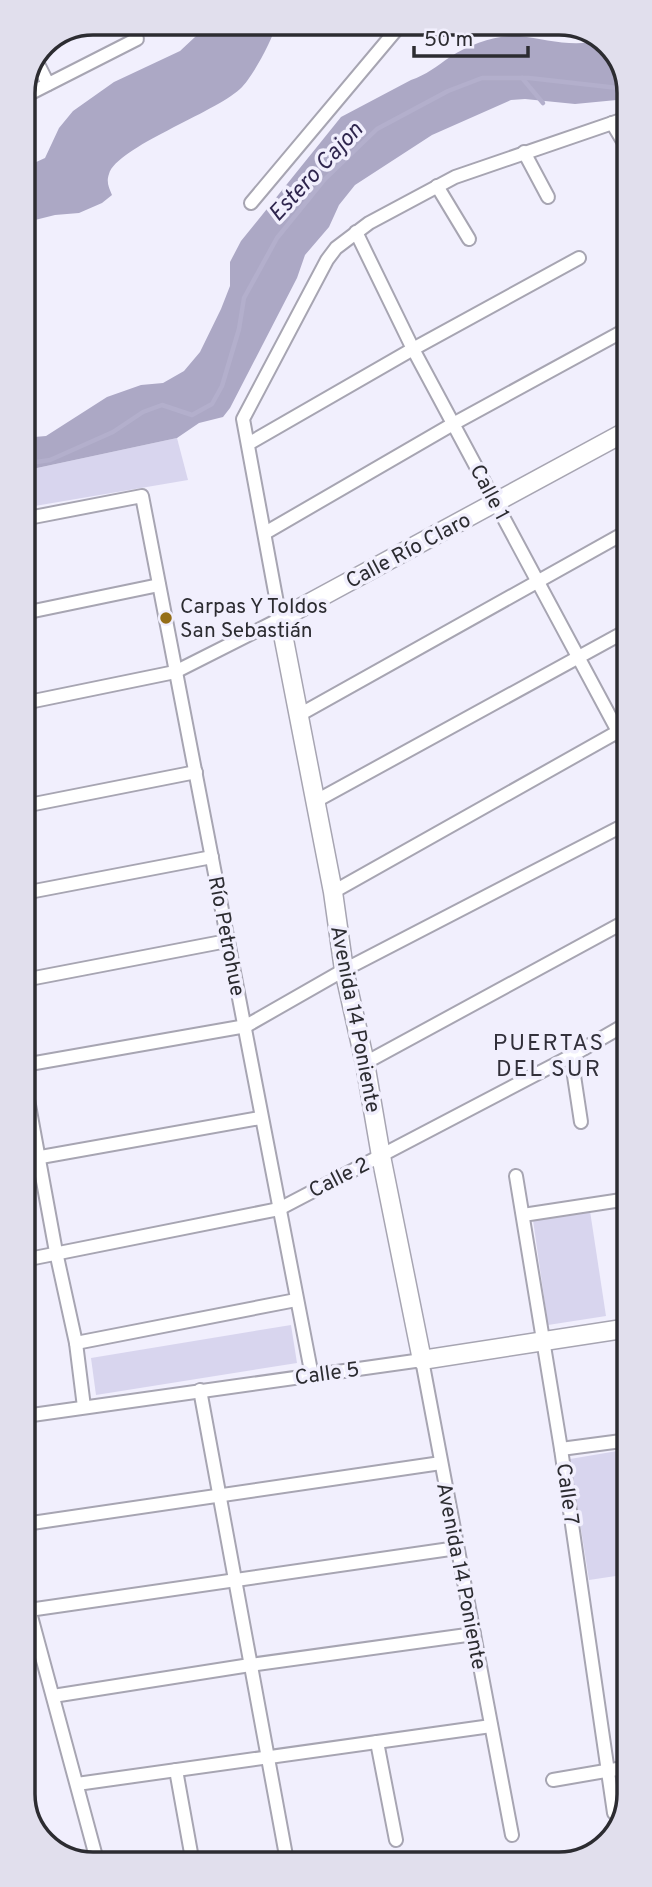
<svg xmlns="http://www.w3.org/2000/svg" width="652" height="1887" font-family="Overpass,sans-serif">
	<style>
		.green { fill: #d8d5ee }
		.forest { fill: #aca8c5 }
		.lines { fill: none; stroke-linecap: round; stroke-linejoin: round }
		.stream { stroke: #b3afcc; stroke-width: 4.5 }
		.street-casing { stroke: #a7a5b2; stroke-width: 16 }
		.secondary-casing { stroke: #a7a5b2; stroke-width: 21 }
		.street { stroke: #fff; stroke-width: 12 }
		.secondary { stroke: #fff; stroke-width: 18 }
		.poi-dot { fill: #956e18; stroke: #f1effd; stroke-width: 2.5 }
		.labels { text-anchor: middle; stroke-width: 7; stroke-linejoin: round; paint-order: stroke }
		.street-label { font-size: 21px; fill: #2c2c31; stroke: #f1effd }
		.poi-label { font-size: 21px; fill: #2c2c31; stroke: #f1effd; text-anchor: start }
		.water-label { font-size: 23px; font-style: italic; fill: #2f264e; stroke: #f1effd }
		.neighbourhood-label { font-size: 23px; letter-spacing: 2px; fill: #32303a; stroke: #f1effd }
		.rim { fill: none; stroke: #2c2c31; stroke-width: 3.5 }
	</style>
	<rect width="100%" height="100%" fill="#f1effd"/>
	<g class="green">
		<polygon points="177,438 188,480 23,508 23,471"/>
		<polygon points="590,1211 606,1316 548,1325 533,1220"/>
		<polygon points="291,1325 297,1363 96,1395 91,1358"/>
		<polygon points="629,1449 629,1574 589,1580 570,1459"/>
	</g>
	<g class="forest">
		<path d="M210,23h67c-5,17 -24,54 -37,66 -26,24 -123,58 -131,85 -3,8 0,14 3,21l-10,8 -23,10 -24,2 -32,8v-55l22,-10 14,-30 14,-17 41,-29 66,-31z"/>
		<path d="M520,36c26,3 56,13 82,3l4,2 21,34v24l-52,5 -50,-5 -14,1 -79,35 -77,50 -16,20 -10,22 -24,28 -8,23 -67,130 -7,9 -24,6 -22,15 -154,33v-33l23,-2 61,-39 34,-12 22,-2 21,-12 16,-19 21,-43 9,-23v-24l11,-21 100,-124 70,-37c15,-5 26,-14 39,-23 21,-13 45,-22 70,-21z"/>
	</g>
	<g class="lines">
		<g class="stream">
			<polyline points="522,78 543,103"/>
			<polyline points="23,464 50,460 113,432 143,412 162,405 192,415 212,404 222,386 239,329 244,298 277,238 324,180 377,129 448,91 482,78 529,78 618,88 627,85"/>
		</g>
		<defs>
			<g id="street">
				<polyline points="36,60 48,84"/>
				<polyline points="23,97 137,39 129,23"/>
				<polyline points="612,123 627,148"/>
				<polyline points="524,152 548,197"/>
				<polyline points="437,186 469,239"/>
				<polyline points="251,203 402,23"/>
				<polyline points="356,232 413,349 628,750"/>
				<polyline points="248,444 413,349 579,258"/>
				<polyline points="23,519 142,496 312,1376"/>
				<polyline points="265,533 453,424 627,329"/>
				<polyline points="24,613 159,585"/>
				<polyline points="24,703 175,672 280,619 243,419 327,260 336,248 369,223 455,177 627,118"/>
				<polyline points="299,715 628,531"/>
				<polyline points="316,801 628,630"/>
				<polyline points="24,806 196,772"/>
				<polyline points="333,892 628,726"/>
				<polyline points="24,893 212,857"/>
				<polyline points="24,980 227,941"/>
				<polyline points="571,1056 581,1122"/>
				<polyline points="365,1063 628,920"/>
				<polyline points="24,1065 246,1026 344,970 628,823"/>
				<polyline points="24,1078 56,1252 76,1343 84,1407"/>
				<polyline points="24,1160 260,1118"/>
				<polyline points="516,1176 561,1449 614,1813"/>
				<polyline points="523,1215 628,1199"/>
				<polyline points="24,1260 279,1209 571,1056 628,1023"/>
				<polyline points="76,1343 296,1300"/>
				<polyline points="200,1390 287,1861"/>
				<polyline points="25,1416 422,1360 512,1835"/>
				<polyline points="561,1449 629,1440"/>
				<polyline points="25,1524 441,1463"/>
				<polyline points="25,1594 98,1864"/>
				<polyline points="29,1610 457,1548"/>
				<polyline points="53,1696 250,1665 474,1634"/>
				<polyline points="377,1742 396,1840"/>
				<polyline points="176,1770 193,1864"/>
				<polyline points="553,1780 629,1767"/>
				<polyline points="77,1784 491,1726"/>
			</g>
			<polyline id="secondary" points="627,431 280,619 333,892 344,970 365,1063 381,1156 422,1360 629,1328"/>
		</defs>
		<use href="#street" class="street-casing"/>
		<use href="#secondary" class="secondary-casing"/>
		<use href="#street" class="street"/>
		<use href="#secondary" class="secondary"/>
	</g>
	<circle class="poi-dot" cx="166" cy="618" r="7"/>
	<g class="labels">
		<g class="street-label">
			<text transform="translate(490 492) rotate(62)" y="7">Calle 1</text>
			<text transform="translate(408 550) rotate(-28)" y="7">Calle Río Claro</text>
			<text transform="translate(227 936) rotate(79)" y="7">Río Petrohue</text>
			<text transform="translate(356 1019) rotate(79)" y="7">Avenida 14 Poniente</text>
			<text transform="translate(339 1177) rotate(-27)" y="7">Calle 2</text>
			<text transform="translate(327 1373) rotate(-8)" y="7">Calle 5</text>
			<text transform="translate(568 1494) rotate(82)" y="7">Calle 7</text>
			<text transform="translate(462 1576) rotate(79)" y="7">Avenida 14 Poniente</text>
		</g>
		<g class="poi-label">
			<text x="180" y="613">Carpas Y Toldos<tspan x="180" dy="24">San Sebastián</tspan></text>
		</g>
		<g class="water-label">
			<text transform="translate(315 171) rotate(-47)" y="8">Estero Cajon</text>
		</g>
		<g class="neighbourhood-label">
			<text x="549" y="1050">PUERTAS<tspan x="549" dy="26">DEL SUR</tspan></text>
		</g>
	</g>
	<path d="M0 0H652V1887H0ZM93 35H559A58 58 0 0 1 617 93V1794A58 58 0 0 1 559 1852H93A58 58 0 0 1 35 1794V93A58 58 0 0 1 93 35Z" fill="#e1dfed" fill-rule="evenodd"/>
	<path class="rim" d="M93 35H559A58 58 0 0 1 617 93V1794A58 58 0 0 1 559 1852H93A58 58 0 0 1 35 1794V93A58 58 0 0 1 93 35Z"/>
	<path d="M414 46v10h114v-10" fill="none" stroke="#2c2c31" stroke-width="3.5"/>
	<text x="424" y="46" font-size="21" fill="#2c2c31" stroke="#f1effd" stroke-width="5" paint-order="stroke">50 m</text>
</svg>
